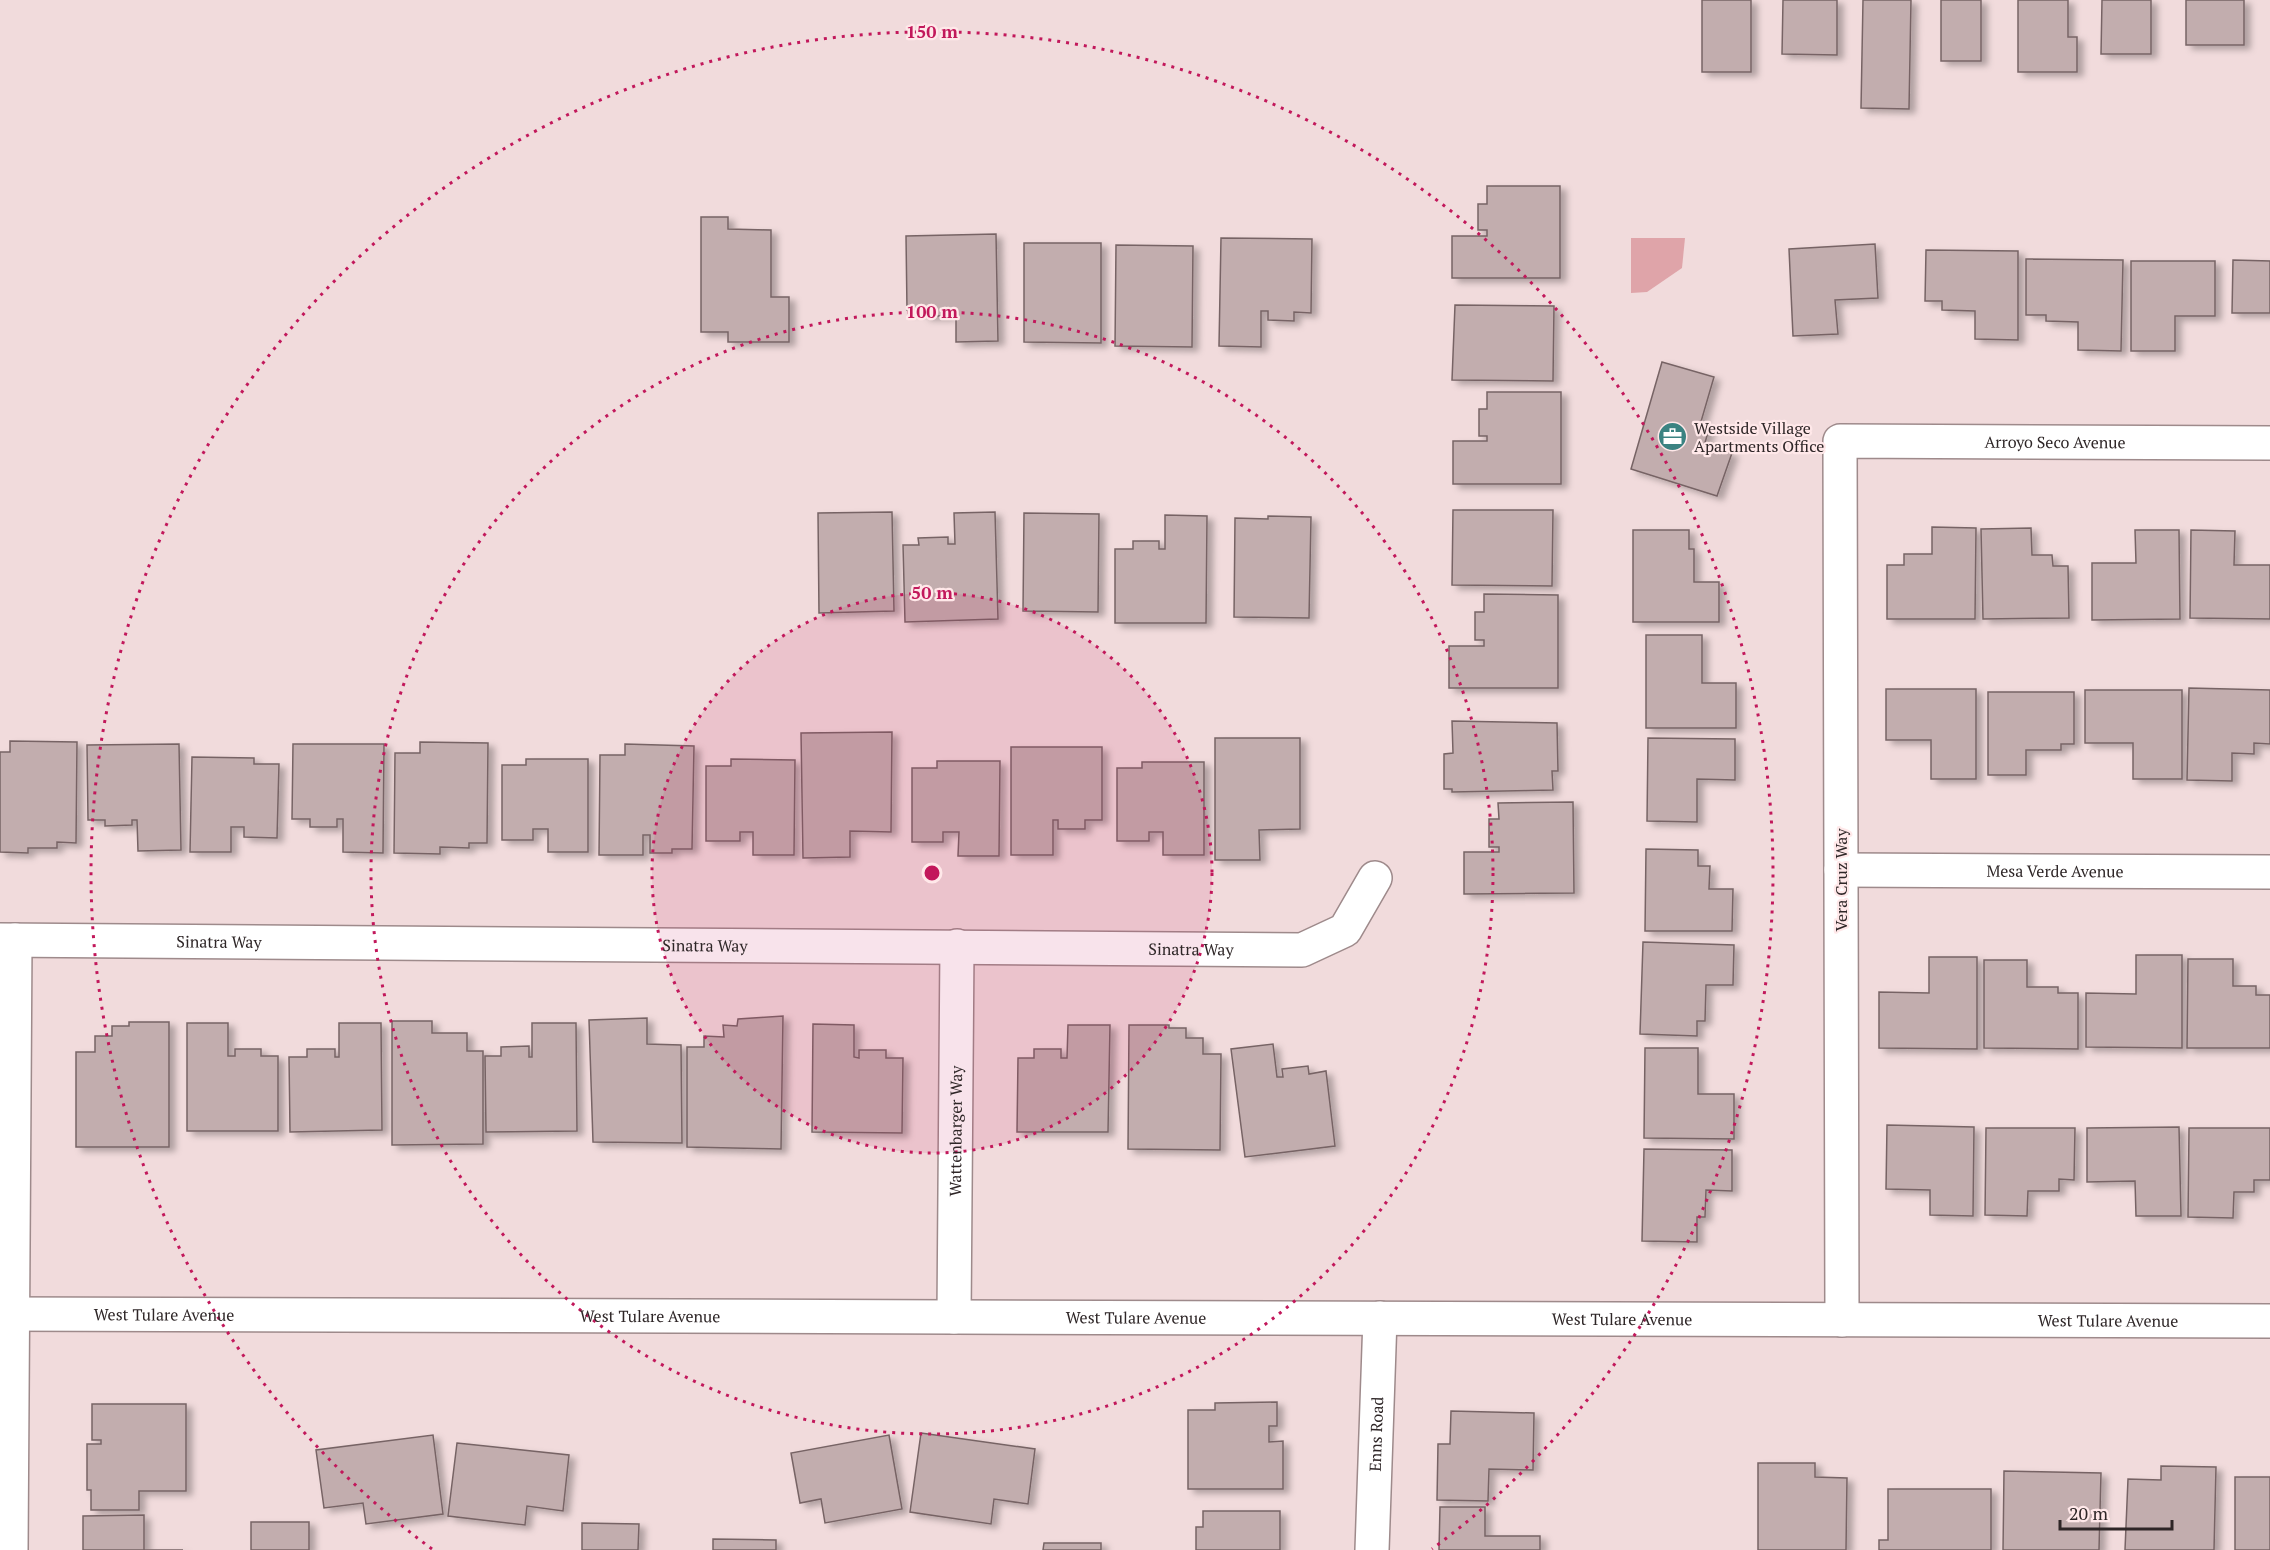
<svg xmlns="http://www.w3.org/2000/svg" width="2270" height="1550" font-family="'PT Serif',serif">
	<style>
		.green { fill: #dfa4a9 }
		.building { fill: #c2adae; stroke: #776465; stroke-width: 1.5; filter: url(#shadow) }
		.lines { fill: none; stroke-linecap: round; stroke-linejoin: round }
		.minor-casing { stroke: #9e8a8b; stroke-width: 36 }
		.tertiary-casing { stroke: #9e8a8b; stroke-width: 36 }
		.minor { stroke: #fff; stroke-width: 33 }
		.tertiary { stroke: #fff; stroke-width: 33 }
		.ring { fill: none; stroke: #c2185b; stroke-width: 3; stroke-dasharray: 3 6 }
		.labels { text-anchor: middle; stroke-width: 4.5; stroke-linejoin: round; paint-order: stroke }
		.poi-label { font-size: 16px; fill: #2e2627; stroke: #ffe8e9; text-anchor: start }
		.street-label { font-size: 16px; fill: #2e2627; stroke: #ffe8e9 }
		.centre { fill: #c2185b; stroke: #ffe8e9; stroke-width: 3 }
		.ring-label { font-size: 18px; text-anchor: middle; font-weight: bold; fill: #c2185b; stroke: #ffe8e9; stroke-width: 4.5; stroke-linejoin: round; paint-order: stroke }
	</style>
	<defs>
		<filter id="shadow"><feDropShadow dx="6" dy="4" stdDeviation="3" flood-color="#0004"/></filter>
	</defs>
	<rect width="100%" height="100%" fill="#f1dbdc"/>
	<polygon class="green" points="1631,238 1685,238 1682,268 1647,292 1631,293"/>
	<g class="building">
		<rect x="1702" y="0" width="49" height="72"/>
		<polygon points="1783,0 1837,0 1837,55 1782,54"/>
		<polygon points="1863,0 1911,0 1909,109 1861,108"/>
		<rect x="1941" y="0" width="40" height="61"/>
		<polygon points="2018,0 2068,0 2068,37 2077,37 2077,72 2018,72"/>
		<polygon points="2102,0 2151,0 2151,54 2101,54"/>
		<rect x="2186" y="0" width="58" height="45"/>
		<polygon points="1487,186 1560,186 1560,278 1452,278 1452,236 1487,236 1487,230 1478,230 1478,204 1487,204"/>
		<polygon points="701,217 728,217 728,229 771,230 771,297 789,297 789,342 728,342 728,332 701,332"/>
		<polygon points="996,234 998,341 956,342 956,309 949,309 949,316 924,316 924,310 907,310 906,236"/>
		<polygon points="1221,238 1312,239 1311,313 1294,312 1294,321 1268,320 1268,311 1261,311 1261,347 1219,346"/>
		<polygon points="1024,243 1101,243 1101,343 1024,342"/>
		<polygon points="1875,244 1878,298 1835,300 1838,334 1793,336 1789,249"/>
		<polygon points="1116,245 1193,246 1192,347 1115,346"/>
		<polygon points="1926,250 2018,251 2018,340 1975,339 1975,311 1942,310 1942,301 1925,301"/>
		<polygon points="2026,259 2123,260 2121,351 2078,350 2078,322 2046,321 2046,315 2026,315"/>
		<polygon points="2233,260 2270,261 2270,313 2232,313"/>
		<polygon points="2131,261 2215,261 2215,316 2175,316 2175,351 2131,351"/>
		<polygon points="1455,305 1554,306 1553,381 1452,380"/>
		<polygon points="1662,362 1714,377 1700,425 1709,429 1704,446 1732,453 1717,496 1631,469"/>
		<polygon points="1487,392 1561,392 1561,484 1453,484 1453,441 1487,441 1487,436 1479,436 1479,409 1487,409"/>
		<polygon points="1453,510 1553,510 1552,586 1452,585"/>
		<polygon points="892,512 894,611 819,613 818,513"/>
		<polygon points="995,512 998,619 905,622 903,545 919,545 918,538 948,537 948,544 955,544 954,513"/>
		<polygon points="1024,513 1099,514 1098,612 1023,611"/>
		<polygon points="1165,515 1207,516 1206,623 1115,623 1115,549 1133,549 1133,541 1159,541 1159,549 1165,549"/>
		<polygon points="1268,516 1311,517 1309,618 1234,617 1235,518 1268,519"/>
		<polygon points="1932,527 1976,528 1975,619 1887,619 1887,565 1904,565 1904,554 1932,554"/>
		<polygon points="2031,528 2032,555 2052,555 2053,566 2068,566 2069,618 1983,619 1981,529"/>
		<polygon points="1633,530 1689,530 1689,549 1694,549 1694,582 1719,582 1719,622 1633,622"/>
		<polygon points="2135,530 2179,530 2180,619 2092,620 2092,563 2136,563"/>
		<polygon points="2191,530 2235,531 2234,565 2270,565 2270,619 2190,618"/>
		<polygon points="1484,594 1558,595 1558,688 1449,688 1449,646 1484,646 1484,640 1475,640 1475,612 1484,612"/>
		<polygon points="1646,635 1702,635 1702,683 1736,683 1736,728 1646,728"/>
		<polygon points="2189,688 2270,690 2270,744 2254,743 2254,754 2232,753 2232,781 2187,780"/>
		<polygon points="1886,689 1976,689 1976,779 1931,779 1931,740 1886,740"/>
		<polygon points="2085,690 2182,690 2182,779 2133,779 2133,743 2085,743"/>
		<polygon points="1988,692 2074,692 2074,744 2061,744 2061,750 2026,750 2026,775 1988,775"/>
		<polygon points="1452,721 1557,723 1558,771 1552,771 1553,790 1452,792 1452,789 1444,789 1444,754 1453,753"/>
		<polygon points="892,732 891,832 850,831 850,857 803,858 801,733"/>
		<polygon points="1215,738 1300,738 1300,829 1259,830 1260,860 1215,860"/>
		<polygon points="1648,738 1735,739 1735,780 1697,779 1697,822 1647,821"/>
		<polygon points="10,741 77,742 76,843 57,842 57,848 28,848 28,853 0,852 0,752 10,752"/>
		<polygon points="420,742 488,743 487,843 469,843 469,848 440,847 440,854 394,853 395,753 420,753"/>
		<polygon points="179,744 181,850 138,851 137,820 132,820 132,825 105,826 105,820 88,820 87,745"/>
		<polygon points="293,744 384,744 383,853 343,852 343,819 337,819 337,827 310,827 310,819 292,819"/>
		<polygon points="625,744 694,746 692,849 672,849 672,853 650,853 650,835 643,835 643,855 599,855 600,755 625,755"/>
		<polygon points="1011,747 1102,747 1102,820 1085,820 1085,829 1058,829 1058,820 1053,820 1053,855 1011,855"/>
		<polygon points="192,757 254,758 254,764 279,764 277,838 244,837 244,827 231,827 231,852 190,852"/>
		<polygon points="526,759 588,759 588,852 548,852 548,829 533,829 533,840 502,840 502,765 526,765"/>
		<polygon points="731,759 795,760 794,855 753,855 753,832 740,832 740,841 706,841 706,766 731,766"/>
		<polygon points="937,761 1000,761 999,856 958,856 959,832 943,832 943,842 912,842 912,768 937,768"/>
		<polygon points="1142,762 1204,762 1204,855 1163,855 1163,832 1149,832 1149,841 1117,841 1117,768 1142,768"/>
		<polygon points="1573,802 1574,893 1464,894 1464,852 1499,852 1499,847 1489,847 1489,819 1499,819 1498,803"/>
		<polygon points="1646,849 1698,850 1698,866 1710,866 1709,889 1733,889 1732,931 1645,931"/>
		<polygon points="1643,942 1734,945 1733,985 1706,985 1705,1021 1697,1021 1697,1036 1640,1034"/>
		<polygon points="2136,955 2182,955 2182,1048 2086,1047 2086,993 2136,994"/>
		<polygon points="1929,957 1977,957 1977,1049 1879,1048 1879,992 1929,993"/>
		<polygon points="2188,959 2233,959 2233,986 2256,986 2256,995 2270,995 2270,1048 2187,1048"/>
		<polygon points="1984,960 2027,960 2027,987 2058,987 2058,993 2078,993 2078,1049 1984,1048"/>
		<polygon points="783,1016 781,1149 687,1147 687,1047 704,1047 704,1036 724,1037 723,1025 737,1026 738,1019"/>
		<polygon points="647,1018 647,1044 681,1045 682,1143 593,1142 589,1020"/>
		<polygon points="392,1021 432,1021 432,1033 467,1033 467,1051 483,1051 483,1144 392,1145"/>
		<polygon points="129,1022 169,1022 169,1147 76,1147 76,1052 95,1052 95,1036 112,1036 112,1026 129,1026"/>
		<polygon points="187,1023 228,1023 228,1056 235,1056 235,1049 261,1049 261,1056 278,1056 278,1131 187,1131"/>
		<polygon points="339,1023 381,1023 382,1130 290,1132 289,1057 307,1057 307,1049 335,1049 335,1057 339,1057"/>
		<polygon points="532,1023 576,1023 577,1131 486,1132 485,1056 501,1056 501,1047 529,1046 529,1057 532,1057"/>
		<polygon points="813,1024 854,1025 854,1057 859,1058 859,1050 886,1050 886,1058 903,1058 902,1133 812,1132"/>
		<polygon points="1068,1025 1110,1025 1108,1132 1017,1132 1018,1058 1034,1058 1034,1049 1061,1049 1061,1058 1067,1058"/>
		<polygon points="1129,1025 1169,1025 1169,1028 1186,1028 1186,1038 1203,1038 1203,1054 1221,1054 1220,1150 1128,1149"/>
		<polygon points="1273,1044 1277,1077 1283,1077 1282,1069 1308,1066 1309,1074 1326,1071 1335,1146 1245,1157 1231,1049"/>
		<polygon points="1645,1048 1698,1048 1698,1094 1734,1094 1734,1139 1644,1138"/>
		<polygon points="1887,1125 1974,1127 1973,1216 1930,1215 1930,1190 1886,1189"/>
		<polygon points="2179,1127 2181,1216 2136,1216 2135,1181 2087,1182 2087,1128"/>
		<polygon points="1986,1128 2075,1128 2074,1180 2059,1179 2059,1191 2028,1191 2027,1216 1985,1215"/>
		<polygon points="2189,1128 2270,1128 2270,1180 2254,1180 2254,1192 2234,1192 2233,1218 2188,1217"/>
		<polygon points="1644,1149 1732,1150 1732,1191 1706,1190 1705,1217 1697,1217 1697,1242 1642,1241"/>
		<polygon points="1277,1402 1277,1426 1269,1426 1269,1442 1283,1441 1283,1489 1188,1489 1188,1410 1215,1410 1215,1403"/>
		<polygon points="92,1404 186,1404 186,1491 139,1491 139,1510 91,1510 91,1490 87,1490 87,1444 101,1444 101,1440 92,1440"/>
		<polygon points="1451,1411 1534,1413 1533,1470 1489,1469 1488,1501 1437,1500 1438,1444 1450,1444"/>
		<polygon points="921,1433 1035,1449 1028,1504 994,1499 991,1524 910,1512"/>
		<polygon points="433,1435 443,1514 366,1524 363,1503 324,1508 316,1450"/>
		<polygon points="889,1435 902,1509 825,1523 821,1499 800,1503 791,1453"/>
		<polygon points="457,1443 569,1455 563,1511 527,1506 525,1525 448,1516"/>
		<polygon points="1758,1463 1815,1463 1815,1477 1847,1478 1846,1550 1758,1550"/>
		<polygon points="2161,1466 2216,1467 2214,1550 2125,1550 2128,1479 2161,1480"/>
		<polygon points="2004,1471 2101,1473 2099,1550 2003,1550"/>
		<rect x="2235" y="1477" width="35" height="73"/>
		<polygon points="1888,1489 1991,1489 1991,1550 1879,1550 1879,1540 1888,1540"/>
		<polygon points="1440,1507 1485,1507 1485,1536 1540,1536 1540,1550 1439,1550"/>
		<polygon points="1203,1511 1280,1511 1280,1550 1196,1550 1196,1527 1203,1527"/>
		<polygon points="144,1515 144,1550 183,1550 83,1550 83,1516"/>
		<rect x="251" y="1522" width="58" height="28"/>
		<polygon points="582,1523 639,1524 638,1550 582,1550"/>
		<polygon points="713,1539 776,1540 776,1550 713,1550"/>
		<polygon points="1044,1543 1101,1543 1101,1550 1043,1550"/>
	</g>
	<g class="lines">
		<defs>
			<g id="minor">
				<path id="s1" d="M1841,870l429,2"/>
				<path id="s2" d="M0,940l1302,10 43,-20 30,-52"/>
				<path id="s3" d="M954,1317l3,-371"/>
				<path id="s4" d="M1842,1320l-2,-879 430,2"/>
				<polyline points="11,1550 15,940"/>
				<path id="s5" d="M1372,1550l8,-232"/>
			</g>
			<g id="tertiary">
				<path id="s6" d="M0,1314l2270,7"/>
			</g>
		</defs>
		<use href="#minor" class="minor-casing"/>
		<use href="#tertiary" class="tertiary-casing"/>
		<use href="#minor" class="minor"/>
		<use href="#tertiary" class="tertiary"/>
	</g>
	<circle cx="932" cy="873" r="280" fill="#c2185b" fill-opacity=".12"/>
	<g class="ring">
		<circle cx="932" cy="873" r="280"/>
		<circle cx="932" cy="873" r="561"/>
		<path d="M432 1549A841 841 0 1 1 1432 1549"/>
	</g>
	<defs>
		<symbol id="office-disc" viewBox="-11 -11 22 22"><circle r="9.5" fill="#3b8382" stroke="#ffe8e9"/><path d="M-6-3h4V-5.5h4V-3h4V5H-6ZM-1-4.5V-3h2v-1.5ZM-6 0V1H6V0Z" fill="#fff"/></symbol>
	</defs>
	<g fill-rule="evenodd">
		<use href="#office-disc" x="1656" y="420" width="33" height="33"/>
	</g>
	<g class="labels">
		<g class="poi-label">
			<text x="1694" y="434">Westside Village<tspan x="1694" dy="18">Apartments Office</tspan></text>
		</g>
		<g class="street-label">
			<text dy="6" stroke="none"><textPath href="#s4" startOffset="1094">Arroyo Seco Avenue</textPath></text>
			<text dy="6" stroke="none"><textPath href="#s1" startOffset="214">Mesa Verde Avenue</textPath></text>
			<text transform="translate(1841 880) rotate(-90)" y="6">Vera Cruz Way</text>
			<text dy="6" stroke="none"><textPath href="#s2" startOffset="219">Sinatra Way</textPath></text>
			<text dy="6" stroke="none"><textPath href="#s2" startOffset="705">Sinatra Way</textPath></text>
			<text dy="6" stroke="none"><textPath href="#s2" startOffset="1191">Sinatra Way</textPath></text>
			<text dy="6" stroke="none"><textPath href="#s3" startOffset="186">Wattenbarger Way</textPath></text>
			<text dy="6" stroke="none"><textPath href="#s6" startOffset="164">West Tulare Avenue</textPath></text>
			<text dy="6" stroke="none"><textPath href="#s6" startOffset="650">West Tulare Avenue</textPath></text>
			<text dy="6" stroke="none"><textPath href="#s6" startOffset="1136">West Tulare Avenue</textPath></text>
			<text dy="6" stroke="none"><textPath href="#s6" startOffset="1622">West Tulare Avenue</textPath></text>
			<text dy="6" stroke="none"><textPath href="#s6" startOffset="2108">West Tulare Avenue</textPath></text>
			<text dy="6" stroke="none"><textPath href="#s5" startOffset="116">Enns Road</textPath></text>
		</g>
	</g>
	<circle cx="932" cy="873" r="9" class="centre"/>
	<g class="ring-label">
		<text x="932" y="38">150 m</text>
		<text x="932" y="318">100 m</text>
		<text x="932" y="599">50 m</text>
	</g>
	<path d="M2060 1520v9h112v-9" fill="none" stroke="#2e2627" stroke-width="3"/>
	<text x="2069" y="1520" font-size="18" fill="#2e2627" stroke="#ffe8e9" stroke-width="4.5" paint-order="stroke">20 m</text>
</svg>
